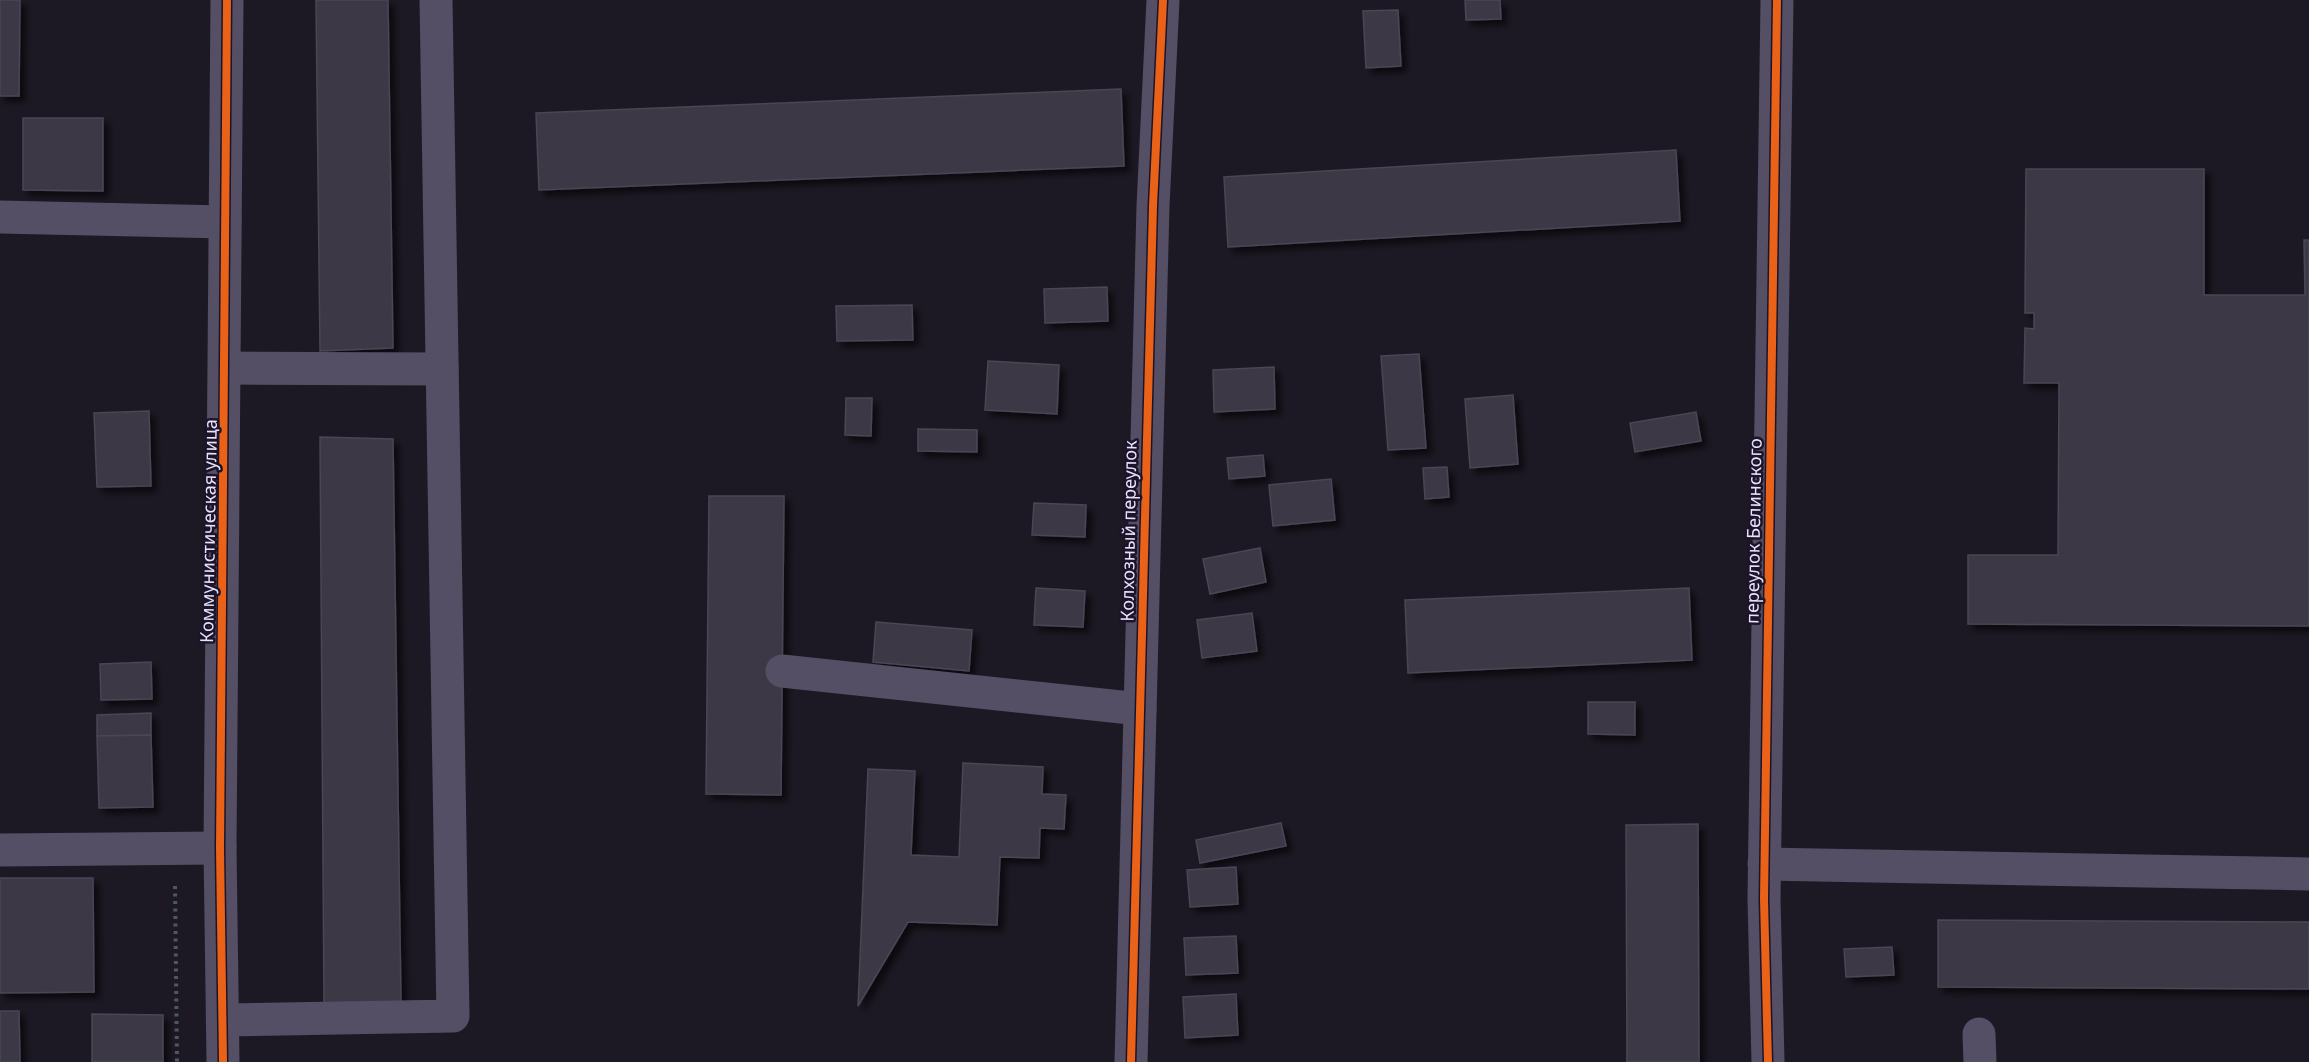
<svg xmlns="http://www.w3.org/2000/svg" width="2309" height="1062" font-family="'Noto Sans',sans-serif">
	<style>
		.building { fill: #3d3845; stroke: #4b4556; stroke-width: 1.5; filter: url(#shadow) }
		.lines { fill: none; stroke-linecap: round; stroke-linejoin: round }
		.path { stroke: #4f5665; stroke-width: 4; stroke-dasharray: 3 4.5; stroke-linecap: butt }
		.minor { stroke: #544f64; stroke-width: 33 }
		.cycleway-casing { stroke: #1c1429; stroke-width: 11 }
		.cycleway { stroke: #ea6118; stroke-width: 8 }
		.labels { text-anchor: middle; stroke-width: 5; stroke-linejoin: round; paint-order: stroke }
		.street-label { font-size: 18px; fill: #e8e1fb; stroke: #1c1429 }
	</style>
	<defs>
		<filter id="shadow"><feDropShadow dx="5.5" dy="5.5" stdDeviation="3" flood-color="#0009"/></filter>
	</defs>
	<rect width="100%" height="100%" fill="#1d1924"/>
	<g class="building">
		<polygon points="0,0 20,0 19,96 0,96"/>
		<polygon points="316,0 388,0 393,348 320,351"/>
		<polygon points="1465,0 1500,0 1501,19 1466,20"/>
		<polygon points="1398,10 1401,66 1366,68 1363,11"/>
		<polygon points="1121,89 1124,166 539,190 536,113"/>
		<polygon points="23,118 103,118 103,191 23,190"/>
		<polygon points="1676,150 1680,221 1228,247 1224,177"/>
		<polygon points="2026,169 2204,169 2204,295 2305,295 2304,240 2309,240 2309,626 1968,624 1968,555 2058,555 2059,383 2024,383 2025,328 2034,329 2034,313 2025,313"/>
		<polygon points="1107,287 1108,321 1045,323 1044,289"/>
		<polygon points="912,305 913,340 837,341 836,306"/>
		<polygon points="1419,354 1426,448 1388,450 1381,356"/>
		<polygon points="988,361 1059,365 1057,414 985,410"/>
		<polygon points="1274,367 1275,409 1214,412 1213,370"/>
		<polygon points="1513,395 1518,464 1470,468 1465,399"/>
		<polygon points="846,398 872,398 871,436 845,435"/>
		<polygon points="149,411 151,486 97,487 94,413"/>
		<polygon points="1696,412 1701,441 1635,452 1630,423"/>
		<polygon points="918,429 977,430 977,452 918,451"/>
		<polygon points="320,437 393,439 401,1004 324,1004"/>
		<polygon points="1263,455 1265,476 1229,479 1227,458"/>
		<polygon points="1447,467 1449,497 1425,499 1423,468"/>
		<polygon points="1331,479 1335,520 1273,526 1269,485"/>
		<polygon points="709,496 784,496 781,795 706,794"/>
		<polygon points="1034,503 1086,505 1085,537 1032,535"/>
		<polygon points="1260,548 1266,582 1210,594 1203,559"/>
		<polygon points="1036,588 1085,591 1083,627 1034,625"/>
		<polygon points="1689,588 1692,660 1408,673 1405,600"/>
		<polygon points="1252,613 1257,651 1202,658 1197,620"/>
		<polygon points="876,622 972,630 969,671 873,662"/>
		<polygon points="151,662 152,699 101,700 100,664"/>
		<polygon points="1588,702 1635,702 1635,735 1588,734"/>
		<polygon points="151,713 151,735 97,736 97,715"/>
		<polygon points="151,735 153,807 99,808 97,736"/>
		<polygon points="963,763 1043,767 1042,794 1066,795 1064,829 1040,828 1039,858 1000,857 997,925 908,922 858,1006 868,769 915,771 911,855 959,857"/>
		<polygon points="1281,823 1286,846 1200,863 1196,840"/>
		<polygon points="1698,824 1699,1062 1627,1062 1626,825"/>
		<polygon points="1236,867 1238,904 1190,907 1187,870"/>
		<polygon points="0,878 93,878 94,992 0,993"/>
		<polygon points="1938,920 2309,922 2309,989 1938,987"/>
		<polygon points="1236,936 1238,973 1186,975 1184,938"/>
		<polygon points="1892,947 1894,975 1846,977 1844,949"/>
		<polygon points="1236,994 1238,1035 1185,1038 1183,997"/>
		<polygon points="0,1011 19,1011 20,1062 0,1062"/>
		<polygon points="92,1014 163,1015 163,1062 92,1062"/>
	</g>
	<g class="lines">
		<polyline class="path" points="175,886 177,1062"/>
		<g class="minor">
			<polyline points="0,217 225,222"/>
			<polyline points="226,368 442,369"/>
			<polyline points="782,671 1140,709"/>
			<polyline points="0,850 220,848"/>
			<polyline points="1764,864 2309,874"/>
			<polyline points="223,1020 453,1016 436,0"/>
			<polyline points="1979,1034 1980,1062"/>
			<polyline points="223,1062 220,848 227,0"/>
			<polyline points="1131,1062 1153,206 1163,0"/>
			<polyline points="1768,1062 1764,899 1777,0"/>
		</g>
		<defs>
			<g id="cycleway">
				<polyline points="223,1062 220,848 227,0"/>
				<polyline points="1131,1062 1153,206 1163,0"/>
				<polyline points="1768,1062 1764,899 1777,0"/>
			</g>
		</defs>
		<use href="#cycleway" class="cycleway-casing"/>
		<use href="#cycleway" class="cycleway"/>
	</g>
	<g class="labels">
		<g class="street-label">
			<text transform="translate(209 531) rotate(-89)" y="6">Коммунистическая улица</text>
			<text transform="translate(1129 531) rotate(-89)" y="6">Колхозный переулок</text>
			<text transform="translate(1754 531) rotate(-89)" y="6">переулок Белинского</text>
		</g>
	</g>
</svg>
